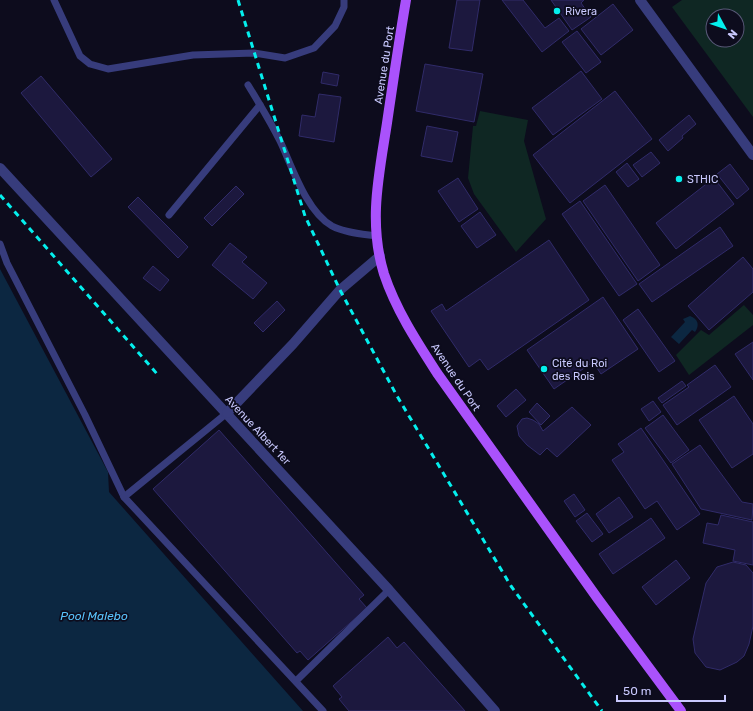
<svg xmlns="http://www.w3.org/2000/svg" width="753" height="711" font-family="Rubik,sans-serif">
	<style>
		.green { fill: #0f2723; fill-rule: evenodd }
		.water { fill: #0c2741 }
		.building { fill: #1c183e; stroke: #302b69 }
		.lines { fill: none; stroke-linecap: round; stroke-linejoin: round }
		.service { stroke: #373c7c; stroke-width: 7 }
		.minor { stroke: #373c7c; stroke-width: 10 }
		.primary { stroke: #aa52fc; stroke-width: 10 }
		.rail { stroke: #04efed; stroke-width: 3; stroke-dasharray: 6 5; stroke-linecap: butt }
		.poi-dot { fill: #04efed; stroke: #0d0c1d; stroke-width: 1.5 }
		.labels { text-anchor: middle; stroke-width: 3.5; stroke-linejoin: round; paint-order: stroke }
		.poi-label { font-size: 11px; fill: #c9c9fe; stroke: #0d0c1d; text-anchor: start }
		.street-label { font-size: 11px; fill: #c9c9fe; stroke: #0d0c1d }
		.water-label { font-size: 12px; font-style: italic; fill: #59c3fc; stroke: #0d0c1d }
	</style>
	<rect width="100%" height="100%" fill="#0d0c1d"/>
	<g class="green">
		<path d="M682,0h71v117l-81,-110zM713,16h24v24h-24z"/>
		<polygon points="480,111 528,120 524,141 546,219 516,252 474,194 468,178 473,126 476,126"/>
		<polygon points="744,305 753,315 753,325 689,375 676,355 701,330 709,335"/>
	</g>
	<g class="water">
		<polygon points="0,269 108,472 109,492 303,711 0,711"/>
		<path d="M690,316c8,3 10,9 5,16l-3,-2 -13,14 -8,-7 14,-15 -2,-3z"/>
	</g>
	<g class="building">
		<polygon points="457,0 480,0 472,51 449,48"/>
		<polygon points="502,0 523,0 545,28 559,18 569,31 542,52"/>
		<polygon points="551,0 584,0 581,3 591,17 572,30"/>
		<polygon points="613,4 633,30 601,55 581,29"/>
		<polygon points="577,31 601,62 586,73 562,42"/>
		<polygon points="425,64 483,74 474,122 416,111"/>
		<polygon points="581,71 602,99 553,135 532,108"/>
		<polygon points="323,72 339,75 337,86 321,83"/>
		<polygon points="41,76 112,159 91,177 21,93"/>
		<polygon points="615,91 652,139 570,203 533,155"/>
		<polygon points="319,94 341,97 334,142 299,136 302,115 315,117"/>
		<polygon points="689,115 696,124 682,136 683,138 668,151 659,140"/>
		<polygon points="427,126 458,132 452,162 421,156"/>
		<polygon points="651,152 660,163 642,177 633,165"/>
		<polygon points="627,163 639,179 628,187 616,172"/>
		<polygon points="730,164 749,189 737,199 717,174"/>
		<polygon points="458,178 478,209 459,222 438,191"/>
		<polygon points="714,178 734,204 676,249 656,223"/>
		<polygon points="605,185 660,265 638,281 583,201"/>
		<polygon points="236,186 244,194 212,226 204,218"/>
		<polygon points="138,197 188,247 178,258 128,207"/>
		<polygon points="580,201 637,284 619,296 562,214"/>
		<polygon points="480,212 496,235 477,248 461,226"/>
		<polygon points="720,227 733,246 652,302 639,284"/>
		<polygon points="549,240 589,300 488,370 480,359 469,367 431,311 442,304 446,311"/>
		<polygon points="230,243 247,257 242,262 267,283 253,299 212,265"/>
		<polygon points="743,257 753,269 753,292 709,330 688,306"/>
		<polygon points="153,266 169,280 160,291 143,278"/>
		<polygon points="603,297 638,349 601,374 593,362 554,389 527,350"/>
		<polygon points="277,301 285,310 263,332 254,323"/>
		<polygon points="638,309 675,361 659,372 623,320"/>
		<polygon points="753,342 753,380 735,354"/>
		<polygon points="715,365 731,387 677,425 663,405 689,387 687,385"/>
		<polygon points="682,381 686,386 662,403 658,398"/>
		<polygon points="516,389 526,400 506,417 497,406"/>
		<polygon points="734,396 753,424 753,454 732,468 699,420"/>
		<polygon points="653,401 661,412 649,421 641,409"/>
		<polygon points="537,403 550,416 541,425 529,412"/>
		<polygon points="572,407 591,425 557,457 547,448 540,455 527,445 519,436 517,426 522,419 527,418 533,420 539,424 543,431"/>
		<polygon points="663,415 689,450 671,463 645,428"/>
		<polygon points="641,428 700,514 677,530 657,501 645,509 612,460 624,452 618,444"/>
		<polygon points="219,430 364,595 359,599 367,608 308,660 300,651 297,653 153,489"/>
		<polygon points="700,445 742,502 753,504 752,520 701,509 672,464"/>
		<polygon points="574,494 585,510 575,517 564,501"/>
		<polygon points="619,497 633,517 609,533 596,514"/>
		<polygon points="587,513 603,534 592,542 576,521"/>
		<polygon points="721,515 753,522 753,565 733,561 735,550 703,543 707,523 718,525"/>
		<polygon points="651,518 665,538 613,574 599,554"/>
		<polygon points="676,560 690,578 656,605 642,587"/>
		<polygon points="733,562 746,565 753,573 753,626 749,644 744,656 737,662 720,670 706,667 695,653 693,639 706,583 717,567"/>
		<polygon points="388,637 397,648 404,642 465,711 349,711 339,699 342,697 333,686"/>
	</g>
	<g class="lines">
		<g class="service">
			<polyline points="54,0 80,56 90,64 108,69 193,55 254,53 285,58 314,48 335,26 344,7 344,0"/>
			<path d="M248,85c11,18 22,36 32,56 12,25 26,70 52,85 13,7 31,8 45,10"/>
			<polyline points="169,215 260,105"/>
			<polyline points="0,244 7,263 85,415 124,497 323,711"/>
			<polyline points="124,497 227,413"/>
			<polyline points="296,681 389,590"/>
		</g>
		<g class="minor">
			<polyline points="640,0 753,155"/>
			<polyline points="0,168 389,590 495,711"/>
			<polyline points="227,413 293,344 340,290 380,256"/>
		</g>
		<path class="primary" d="M406,0c-7,41 -13,82 -19,123 -8,52 -19,99 -3,151 12,36 33,68 53,99l161,226 83,112"/>
		<g class="rail">
			<polyline points="238,0 305,216 340,290 397,396 511,586 602,711"/>
			<polyline points="0,195 158,375"/>
		</g>
	</g>
	<g class="poi-dot">
		<circle cx="557" cy="11" r="4"/>
		<circle cx="679" cy="179" r="4"/>
		<circle cx="544" cy="369" r="4"/>
	</g>
	<g class="labels">
		<g class="poi-label">
			<text x="565" y="15">Rivera</text>
			<text x="687" y="183">STHIC</text>
			<text x="552" y="367">Cité du Roi<tspan x="552" dy="13">des Rois</tspan></text>
		</g>
		<g class="street-label">
			<text transform="translate(384 65) rotate(-81)" y="4">Avenue du Port</text>
			<text transform="translate(456 377) rotate(56)" y="4">Avenue du Port</text>
			<text transform="translate(258 430) rotate(47)" y="4">Avenue Albert 1er</text>
		</g>
		<g class="water-label">
			<text x="94" y="620">Pool Malebo</text>
		</g>
	</g>
	<g transform="translate(725 28) rotate(130)"><circle r="19" fill="#0d0c1d" stroke="#585877"/>
	<path d="M0-3L7 15L0 10L-7 15Z" fill="#04efed"/>
	<text y="-6" font-size="11" font-weight="bold" text-anchor="middle" fill="#c9c9fe">N</text>
	</g>
	<path d="M617 695v6h108v-6" fill="none" stroke="#c9c9fe" stroke-width="2"/>
	<text x="623" y="695" font-size="12" fill="#c9c9fe" stroke="#0d0c1d" stroke-width="3" paint-order="stroke">50 m</text>
</svg>
